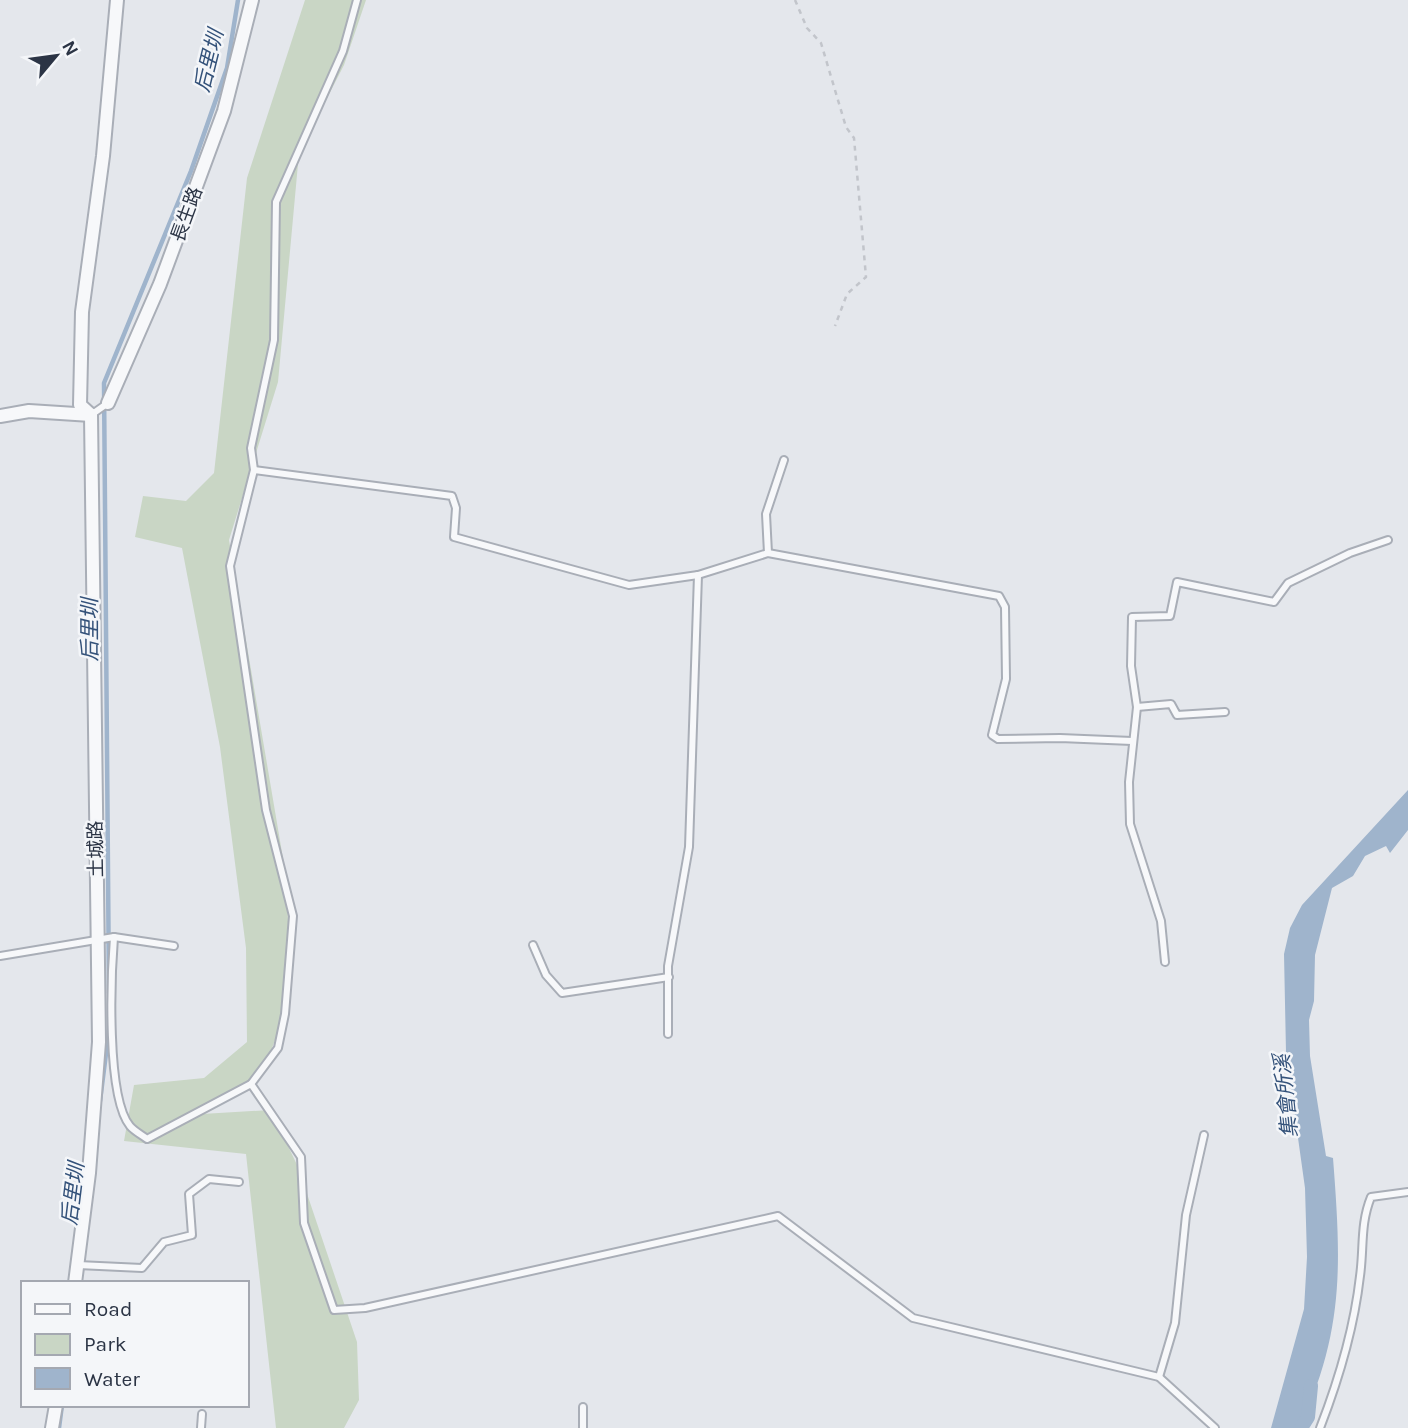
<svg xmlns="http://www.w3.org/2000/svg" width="1408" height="1428" font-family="Karla,'Noto Sans TC',sans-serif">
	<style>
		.green { fill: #c9d6c5 }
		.water { fill: #9fb4cc }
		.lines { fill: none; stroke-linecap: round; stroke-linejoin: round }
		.stream { stroke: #9fb4cc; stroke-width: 4.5 }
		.canal { stroke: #9fb4cc; stroke-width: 14 }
		.lane-casing { stroke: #a9aeb7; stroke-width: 10 }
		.street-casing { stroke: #a9aeb7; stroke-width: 16 }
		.path { stroke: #c2c5cb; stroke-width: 2.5; stroke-dasharray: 5 5; stroke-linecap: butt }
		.lane { stroke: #f7f8fa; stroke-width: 6 }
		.street { stroke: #f7f8fa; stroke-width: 12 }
		.labels { text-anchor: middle; stroke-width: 5; stroke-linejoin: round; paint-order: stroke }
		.street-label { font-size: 19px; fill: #2b3445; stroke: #f4f6f9 }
		.water-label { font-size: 21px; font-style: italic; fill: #34527a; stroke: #f4f6f9 }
	</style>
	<rect width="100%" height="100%" fill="#e4e7ec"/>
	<polygon class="green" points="305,0 366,0 344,65 299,153 278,382 229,540 287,882 290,1002 263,1071 202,1114 271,1110 298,1167 357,1342 359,1400 344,1428 276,1428 246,1154 124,1141 134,1085 204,1078 247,1042 246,948 220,747 182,548 135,537 143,496 186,501 214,473 247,178"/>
	<path class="water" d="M1408,790v40l-18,23 -4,-7 -21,10 -12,20 -21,12 -17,67 -1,46 -5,19 1,36 16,100 7,2c8,104 12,173 -34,270h-28l33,-119 3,-52 -2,-69 -19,-136 -2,-98 6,-26 12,-23z"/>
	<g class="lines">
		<g class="stream">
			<polyline points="109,993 104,383 191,171 227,68 238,0"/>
			<polyline points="100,1101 109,1030"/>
			<polyline points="59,1428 62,1405"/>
		</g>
		<polyline class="canal" points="1301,1428 1308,1417 1311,1386"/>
		<defs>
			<g id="lane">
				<polyline points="91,415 108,403"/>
				<polyline points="254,470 452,496 456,508 454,537 629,585 698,575 768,553 999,596 1005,607 1006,679 992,735 998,739 1060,738 1132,741"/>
				<polyline points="768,553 766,514 784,460"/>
				<polyline points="1137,707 1171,704 1177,715 1225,712"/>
				<path d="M114,937c-3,38 -8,160 16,189 4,5 12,9 17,13l104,-55 27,-36 7,-34 8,-98 -27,-106 -36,-244 24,-96 -3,-22 23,-108 2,-138 67,-151 14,-51"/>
				<polyline points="533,945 546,975 562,993 669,977"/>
				<polyline points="0,956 114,937 174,946"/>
				<polyline points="1165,962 1161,921 1130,824 1129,782 1137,707 1131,666 1132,617 1170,616 1177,582 1274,602 1288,583 1350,553 1388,540"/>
				<polyline points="668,1034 668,966 689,847 698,575"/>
				<polyline points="251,1084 301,1157 304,1223 334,1310 365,1308 778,1216 913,1318 1159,1377 1215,1428"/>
				<polyline points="78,1265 142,1268 164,1242 192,1235 189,1194 209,1179 239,1182"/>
				<polyline points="1159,1377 1175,1323 1186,1215 1204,1135"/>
				<polyline points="583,1407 583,1428"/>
				<polyline points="201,1428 202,1414"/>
				<path d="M1320,1428c19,-49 34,-99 40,-152 4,-28 0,-52 11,-79l37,-5"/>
			</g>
			<g id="street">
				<polyline points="108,403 160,284 224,111 252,0"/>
				<polyline points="91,415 80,405 82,312 103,156 117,0"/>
				<polyline points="0,416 29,411 91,415"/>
				<polyline points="75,1283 89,1173 99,1042 91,415"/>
				<polyline points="52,1428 56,1405"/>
			</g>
		</defs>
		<use href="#lane" class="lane-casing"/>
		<use href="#street" class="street-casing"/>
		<polyline class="path" points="795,0 807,28 821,43 846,127 854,138 866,277 847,294 835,326"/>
		<use href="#lane" class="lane"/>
		<use href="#street" class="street"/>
	</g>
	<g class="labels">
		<g class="street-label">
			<text transform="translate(186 214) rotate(-70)" y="7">長生路</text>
			<text transform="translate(95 849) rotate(-91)" y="7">土城路</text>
		</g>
		<g class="water-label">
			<text transform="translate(209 61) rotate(-76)" y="7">后里圳</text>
			<text transform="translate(90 630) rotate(-90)" y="7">后里圳</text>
			<text transform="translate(1286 1096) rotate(-96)" y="7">集會所溪</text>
			<text transform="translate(73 1194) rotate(-83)" y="7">后里圳</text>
		</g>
	</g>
	<rect x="21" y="1281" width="228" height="126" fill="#f4f6f9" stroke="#a4a8b1" stroke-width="2"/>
	<rect x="35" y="1304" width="35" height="10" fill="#f7f8fa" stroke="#a4a8b1" stroke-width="2"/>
	<text x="84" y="1316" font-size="21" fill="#2b3445">Road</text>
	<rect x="35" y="1334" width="35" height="21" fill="#c9d6c5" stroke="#a4a8b1" stroke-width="2"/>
	<text x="84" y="1351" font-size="21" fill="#2b3445">Park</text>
	<rect x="35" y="1368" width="35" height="21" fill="#9fb4cc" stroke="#a4a8b1" stroke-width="2"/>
	<text x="84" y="1386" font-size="21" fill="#2b3445">Water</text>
	<g transform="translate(56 56) rotate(61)" stroke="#f4f6f9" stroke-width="5" paint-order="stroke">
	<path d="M0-5L12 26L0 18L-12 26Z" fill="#2b3445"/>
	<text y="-10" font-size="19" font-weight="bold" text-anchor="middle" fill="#2b3445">N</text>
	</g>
</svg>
